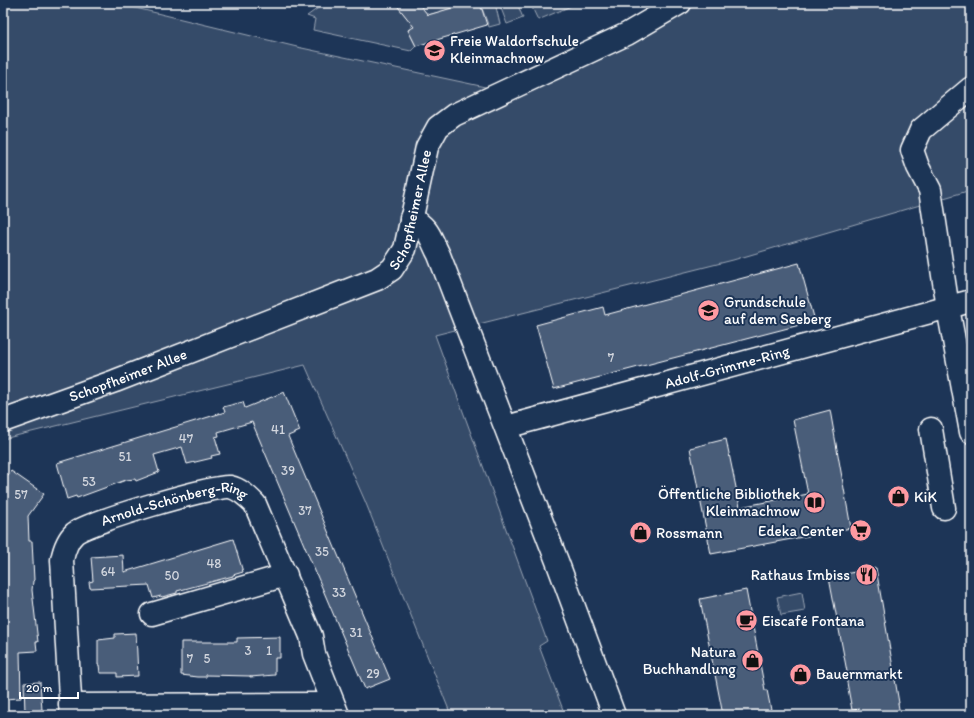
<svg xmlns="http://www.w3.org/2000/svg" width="974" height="718" font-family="Itim,sans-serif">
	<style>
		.green { fill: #364b69; stroke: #9aa5b4 }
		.building { fill: #4a5d79; stroke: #fff }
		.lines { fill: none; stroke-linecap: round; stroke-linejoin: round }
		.minor-casing { stroke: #fff; stroke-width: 25 }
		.minor { stroke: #1d3557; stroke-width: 22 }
		.labels { text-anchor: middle; stroke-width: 4; stroke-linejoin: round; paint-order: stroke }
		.number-label { font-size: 13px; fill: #d2d6de }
		.poi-label { font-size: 15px; fill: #fff; stroke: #1d3557; text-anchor: start }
		.street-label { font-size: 15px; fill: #fff; stroke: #1d3557 }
	</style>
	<rect width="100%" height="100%" fill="#1d3557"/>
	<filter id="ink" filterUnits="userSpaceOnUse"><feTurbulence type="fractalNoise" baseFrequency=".025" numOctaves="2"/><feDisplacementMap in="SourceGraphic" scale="8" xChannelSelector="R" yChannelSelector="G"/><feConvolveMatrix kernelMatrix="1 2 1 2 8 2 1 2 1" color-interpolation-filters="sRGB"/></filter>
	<g filter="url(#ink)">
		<g class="green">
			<polygon points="3,3 115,3 297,47 504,91 680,3 971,3 971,190 733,260 435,335 547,641 539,646 565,715 451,715 365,501 305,365 3,439"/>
			<polygon points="325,3 395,3 413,25 408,30 416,46 411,51 313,30 315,19 307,16"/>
			<polygon points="418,3 453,3 454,8 428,15"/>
			<polygon points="480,3 495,3 500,24 489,27"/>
			<polygon points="499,3 517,3 523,18 507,24"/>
			<polygon points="530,3 569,3 571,6 538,20"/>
			<polygon points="802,592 805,611 781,615 777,597"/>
		</g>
		<g class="building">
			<polygon points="395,3 418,3 428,15 469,3 480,3 487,25 416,46 408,30 414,27"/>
			<polygon points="799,263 815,321 554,389 536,325 603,307 605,315"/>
			<polygon points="284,392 300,431 288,436 390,679 365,689 252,422 218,432 219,436 215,437 220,454 211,456 212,458 187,464 182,447 154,455 159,472 136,481 135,479 126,480 77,498 76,496 67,499 57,463 225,412 223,407 243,402 245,408"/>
			<polygon points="830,410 851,528 711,554 690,448 726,439 740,507 808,494 793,420"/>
			<polygon points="11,471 44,494 28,516 29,541 32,541 34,580 33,581 32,590 38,642 36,642 37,651 20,652 21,698 3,699 3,482"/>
			<polygon points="233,539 243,572 233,575 233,576 177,591 177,593 162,597 161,596 153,598 149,585 90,588 89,582 93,581 91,557 123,555 124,572"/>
			<polygon points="876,568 899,703 898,703 900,715 861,715 860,709 852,710 846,677 848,677 829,577"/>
			<polygon points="746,590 765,690 767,690 772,715 723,715 700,599"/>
			<polygon points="136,633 138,676 117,677 117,673 100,673 99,665 98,665 98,640 115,638 115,634"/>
			<polygon points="280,637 280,658 275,658 275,675 250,677 250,676 206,675 206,677 198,677 181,675 181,642 237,642 237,638"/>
			<polygon points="40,682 42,710 25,712 24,683"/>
		</g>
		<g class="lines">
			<defs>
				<g id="minor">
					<polyline points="971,88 921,130 912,150 918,167 930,190 948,308 971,432"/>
					<path d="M411,218c20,12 18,18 28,37l118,306 57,154"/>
					<path id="s1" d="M3,421l112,-40 262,-102 15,-10 13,-20 22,-102 11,-20 16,-12 173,-81 53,-31"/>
					<path id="s2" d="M506,427l465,-126"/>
					<polyline points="931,429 944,508"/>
					<polyline points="152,614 286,575"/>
					<polyline points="70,705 333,704"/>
					<path id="s3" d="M71,715l-9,-155c2,-10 5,-20 13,-27 14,-11 138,-48 155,-46 10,2 18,10 25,17l56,132 3,18 24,61"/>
				</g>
			</defs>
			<use href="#minor" class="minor-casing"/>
			<use href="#minor" class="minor"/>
		</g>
	</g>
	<defs>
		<symbol id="school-disc" viewBox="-11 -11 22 22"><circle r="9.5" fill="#ff9aa2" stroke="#1d3557"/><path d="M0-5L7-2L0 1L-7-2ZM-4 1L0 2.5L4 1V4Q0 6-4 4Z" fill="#111"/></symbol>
		<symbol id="shop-disc" viewBox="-11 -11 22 22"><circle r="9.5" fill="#ff9aa2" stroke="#1d3557"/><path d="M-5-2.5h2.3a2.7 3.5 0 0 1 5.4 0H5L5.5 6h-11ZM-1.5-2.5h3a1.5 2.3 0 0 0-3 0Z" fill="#111"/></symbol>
		<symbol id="library-disc" viewBox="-11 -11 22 22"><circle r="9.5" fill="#ff9aa2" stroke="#1d3557"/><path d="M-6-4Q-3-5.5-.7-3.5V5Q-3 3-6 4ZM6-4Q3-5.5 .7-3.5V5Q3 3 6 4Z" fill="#111"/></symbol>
		<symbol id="supermarket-disc" viewBox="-11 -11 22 22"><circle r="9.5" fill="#ff9aa2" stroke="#1d3557"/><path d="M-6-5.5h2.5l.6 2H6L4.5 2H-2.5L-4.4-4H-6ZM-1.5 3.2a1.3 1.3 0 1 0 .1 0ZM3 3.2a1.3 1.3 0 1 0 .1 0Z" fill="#111"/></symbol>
		<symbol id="restaurant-disc" viewBox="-11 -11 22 22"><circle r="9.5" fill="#ff9aa2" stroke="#1d3557"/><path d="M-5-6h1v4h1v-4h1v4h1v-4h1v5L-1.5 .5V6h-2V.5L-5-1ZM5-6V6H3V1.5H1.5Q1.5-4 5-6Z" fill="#111"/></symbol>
		<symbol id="cafe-disc" viewBox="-11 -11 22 22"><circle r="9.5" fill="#ff9aa2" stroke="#1d3557"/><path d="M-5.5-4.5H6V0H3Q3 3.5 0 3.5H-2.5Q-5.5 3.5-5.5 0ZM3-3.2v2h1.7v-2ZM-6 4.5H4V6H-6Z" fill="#111"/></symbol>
	</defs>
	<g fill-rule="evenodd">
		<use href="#school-disc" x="422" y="38" width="25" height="25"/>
		<use href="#school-disc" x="696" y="298" width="25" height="25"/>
		<use href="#shop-disc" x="886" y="484" width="25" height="25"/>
		<use href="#library-disc" x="802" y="490" width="25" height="25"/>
		<use href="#supermarket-disc" x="848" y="518" width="25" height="25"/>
		<use href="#shop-disc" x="628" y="520" width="25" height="25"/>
		<use href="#restaurant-disc" x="854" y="562" width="25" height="25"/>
		<use href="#cafe-disc" x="734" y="608" width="25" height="25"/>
		<use href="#shop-disc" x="740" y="648" width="25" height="25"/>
		<use href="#shop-disc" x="788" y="662" width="25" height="25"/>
	</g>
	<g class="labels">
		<g class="number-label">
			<text x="611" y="362">7</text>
			<text x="278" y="434">41</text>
			<text x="186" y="443">47</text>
			<text x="125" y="461">51</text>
			<text x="288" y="475">39</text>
			<text x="89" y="486">53</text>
			<text x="21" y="499">57</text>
			<text x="305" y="515">37</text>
			<text x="322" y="556">35</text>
			<text x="214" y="568">48</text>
			<text x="108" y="576">64</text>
			<text x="172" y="580">50</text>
			<text x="339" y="597">33</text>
			<text x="356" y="637">31</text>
			<text x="248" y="655">3</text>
			<text x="269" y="655">1</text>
			<text x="190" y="663">7</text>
			<text x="207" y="663">5</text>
			<text x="373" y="678">29</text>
		</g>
		<g class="poi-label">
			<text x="450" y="46">Freie Waldorfschule<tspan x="450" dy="17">Kleinmachnow</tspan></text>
			<text x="724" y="307">Grundschule<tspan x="724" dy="17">auf dem Seeberg</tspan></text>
			<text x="800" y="499" text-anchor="end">Öffentliche Bibliothek<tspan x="800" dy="17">Kleinmachnow</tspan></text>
			<text x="914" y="502">KiK</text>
			<text x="844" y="536" text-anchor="end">Edeka Center</text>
			<text x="656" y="538">Rossmann</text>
			<text x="850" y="580" text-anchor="end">Rathaus Imbiss</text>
			<text x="762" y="626">Eiscafé Fontana</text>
			<text x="736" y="657" text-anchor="end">Natura<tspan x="736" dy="17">Buchhandlung</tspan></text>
			<text x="816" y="679">Bauernmarkt</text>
		</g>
		<g class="street-label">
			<text dy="5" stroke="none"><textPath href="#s1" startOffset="481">Schopfheimer Allee</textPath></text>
			<text dy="5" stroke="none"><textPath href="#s2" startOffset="229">Adolf-Grimme-Ring</textPath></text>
			<text dy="5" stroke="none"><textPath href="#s1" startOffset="133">Schopfheimer Allee</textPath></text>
			<text dy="5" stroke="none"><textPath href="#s3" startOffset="291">Arnold-Schönberg-Ring</textPath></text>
		</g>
	</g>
	<rect width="974" height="718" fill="none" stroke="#1d3557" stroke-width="16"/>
	<rect x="8" y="8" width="958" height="702" fill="none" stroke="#fff" stroke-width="1.5" filter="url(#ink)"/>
	<path d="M20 692v6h58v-6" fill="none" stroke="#ffffff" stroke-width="2"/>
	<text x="26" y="692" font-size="12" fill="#ffffff" stroke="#1d3557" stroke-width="3" paint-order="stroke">20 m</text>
</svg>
